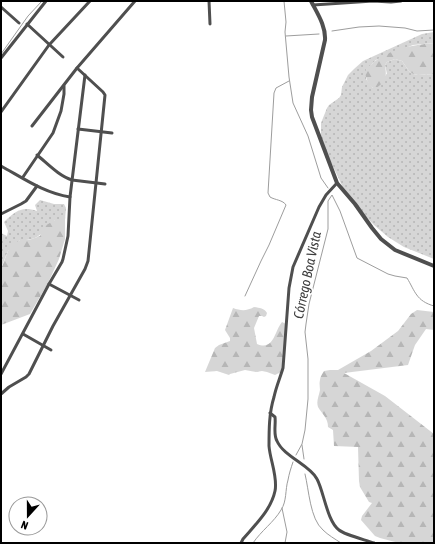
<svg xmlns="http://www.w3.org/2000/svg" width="435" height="544" font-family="'Asap Condensed',sans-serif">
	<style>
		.grass { fill: url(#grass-dots) }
		.forest { fill: url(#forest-firs) }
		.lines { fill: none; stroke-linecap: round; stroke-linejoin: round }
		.stream { stroke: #9d9d9d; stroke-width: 1 }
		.minor { stroke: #4f4f4f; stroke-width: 3 }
		.tertiary { stroke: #4f4f4f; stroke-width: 4 }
		.labels { text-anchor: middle; stroke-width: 3.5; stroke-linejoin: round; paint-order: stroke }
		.water-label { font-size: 14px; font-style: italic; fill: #3e3e3e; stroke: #fff }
	</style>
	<defs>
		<pattern id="grass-dots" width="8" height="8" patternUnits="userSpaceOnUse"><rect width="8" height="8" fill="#d6d6d6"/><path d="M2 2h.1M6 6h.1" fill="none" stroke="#b6b6b6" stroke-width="1.8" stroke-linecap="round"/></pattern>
		<pattern id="forest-firs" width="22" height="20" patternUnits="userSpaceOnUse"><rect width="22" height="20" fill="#d6d6d6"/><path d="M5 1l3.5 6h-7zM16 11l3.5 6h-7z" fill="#b6b6b6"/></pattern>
	</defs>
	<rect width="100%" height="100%" fill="#fff"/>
	<g class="grass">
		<polygon points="434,32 434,43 413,45 376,60 366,70 366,79 373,88 387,74 385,65 387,62 395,59 402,61 409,71 413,74 418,75 434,74 434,259 404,247 388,237 374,225 348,198 327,154 321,136 321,123 327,108 329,105 339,98 341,95 342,87 348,75 354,69 363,61 422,34"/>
		<path d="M40,200l14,4h10l2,4 -1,12h-10c-12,12 -16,21 -35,20l-12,11 -7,17v-35l6,3 1,-5 -4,-9c12,-11 17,-16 33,-11l-2,-6z"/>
	</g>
	<g class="forest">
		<path d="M434,43v31l-16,1 -5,-1 -4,-3 -7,-10 -7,-2 -8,3 -2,3c2,13 1,16 -10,24 -4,-2 -8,-7 -9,-12 -2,-6 1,-10 6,-13 16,-15 41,-19 62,-21z"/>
		<polygon points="55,220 65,220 65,239 59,259 48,283 30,314 1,325 1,269 8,251 12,245 20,240 29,240 40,236 43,227"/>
		<path d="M254,307c6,1 10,1 13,6l-1,3 -2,1 -2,-1h-3l-5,12 3,16c17,7 17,-12 25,-22l4,2 -4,46 -3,3 -4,2 -8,-3 -5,-1 -6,1 -11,-2 -15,4 -1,1 -12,-4 -12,1 10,-24 4,-3 11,-4v-3l-5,-8 8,-22c8,3 14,3 21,-1z"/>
		<path d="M417,310l17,2v18l-8,-1 -11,16 -7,20 -64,8 41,23 49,38v109h-35l-19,-5 -5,-2 -14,-16 1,-4 10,-13 -3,-1 -9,-15 -1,-6 -1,-34 -24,-1 -1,-16 -5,-3c0,-9 -6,-13 -10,-20 -2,-6 1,-11 2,-17 0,-3 -1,-6 0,-10 0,-3 2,-6 4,-9l6,-1h8l33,-19 27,-20 13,-17z"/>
	</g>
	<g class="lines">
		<g class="stream">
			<polyline points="284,1 286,22 285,32 289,77 293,103 308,136 321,178 328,188"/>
			<polyline points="332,31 359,27 379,26 405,28 417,31 434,30"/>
			<polyline points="286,36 319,34"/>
			<polyline points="1,54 28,16 42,1"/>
			<path d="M245,296l16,-35 8,-16 17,-40c-3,-5 -11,-5 -16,-8l-2,-4 6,-100 2,-5 13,-7"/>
			<polyline points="302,445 304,459"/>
			<path d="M296,455l6,-11 3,-14 3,-31v-40l-3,-27 1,-8 3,-20 19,-75v-28l4,-6 8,16 17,47 31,16 7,2 12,2c8,13 9,23 27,28"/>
			<path d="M305,474c4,16 5,45 18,56 5,5 12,9 18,13"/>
			<polyline points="282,508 287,532 285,543"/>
			<path d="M253,543c8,-12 21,-21 28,-33 6,-9 4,-20 7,-30 1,-6 3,-12 5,-18"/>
		</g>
		<g class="minor">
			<polyline points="209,1 210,24"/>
			<polyline points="313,5 373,1 391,2 401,1"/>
			<polyline points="1,7 19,23"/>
			<polyline points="27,24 63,57"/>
			<polyline points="1,58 46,1"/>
			<polyline points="1,112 49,45 90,1"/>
			<polyline points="32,126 77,68 135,1"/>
			<polyline points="78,129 112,133"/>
			<path d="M37,155c11,9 22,21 35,25l33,4"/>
			<path d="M1,166c22,12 43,27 69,31"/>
			<polyline points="23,177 53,133 61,111 64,94 64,86"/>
			<polyline points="1,214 21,204 26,201 37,186"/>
			<polyline points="49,284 79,300"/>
			<polyline points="23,334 51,350"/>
			<polyline points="1,374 49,284 62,262 63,259 68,236 70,197 85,75"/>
			<polyline points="1,394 9,387 26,377 29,374 53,326 85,269 88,261 105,95 103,92 77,68"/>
			<path d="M270,413l5,4c1,8 -2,17 2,24 7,16 33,24 40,38 7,13 10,42 22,51 6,5 27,10 35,13"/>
			<path d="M241,543l2,-4c12,-14 28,-29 32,-48 3,-14 -5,-31 -6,-45 0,-16 0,-33 5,-49 2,-10 6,-19 9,-29l6,-80 4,-21 26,-60 7,-12 11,-12"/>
		</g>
		<path class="tertiary" d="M311,1c6,12 15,25 14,39l-13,57 -1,13 1,7 25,66 18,21 17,24 9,11 14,11 39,16"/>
	</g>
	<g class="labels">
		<g class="water-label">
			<text transform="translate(307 275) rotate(-78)" y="5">Córrego Boa Vista</text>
		</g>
	</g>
	<rect width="435" height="544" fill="none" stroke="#000000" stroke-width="4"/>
	<g transform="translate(28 516) rotate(201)"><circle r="19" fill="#ffffff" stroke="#999999"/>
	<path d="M0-3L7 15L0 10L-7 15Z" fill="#000000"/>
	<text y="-6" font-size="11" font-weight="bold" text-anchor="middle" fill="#000000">N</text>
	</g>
</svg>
